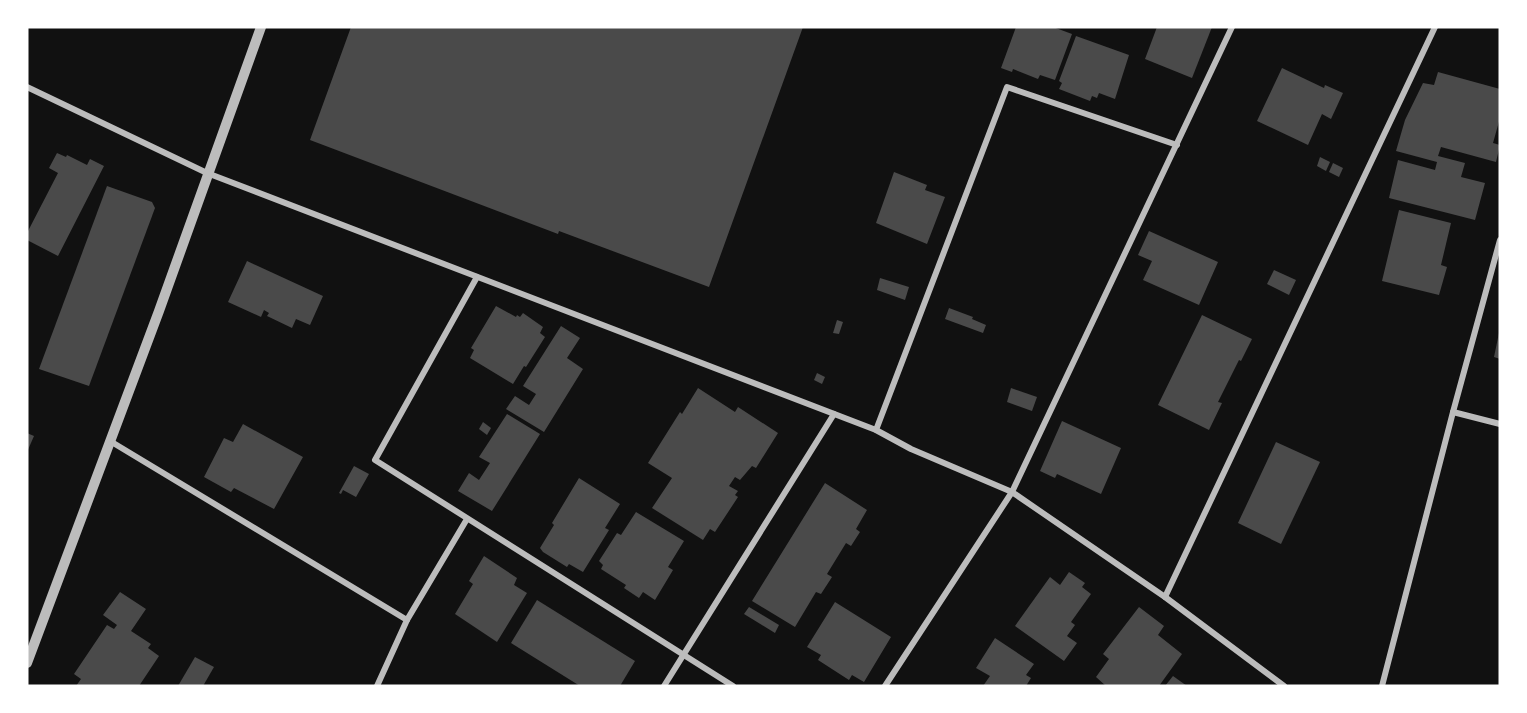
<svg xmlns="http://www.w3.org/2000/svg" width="1527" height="713" font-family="'IBM Plex Sans',sans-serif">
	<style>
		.building { fill: #4a4a4a }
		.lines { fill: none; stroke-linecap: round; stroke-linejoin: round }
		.minor { stroke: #bcbcbc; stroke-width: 6 }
		.tertiary { stroke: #bcbcbc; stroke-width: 10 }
	</style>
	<rect width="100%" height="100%" fill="#111"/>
	<g class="building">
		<polygon points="351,27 803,27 709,287 559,231 558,234 310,140"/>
		<polygon points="1016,27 1053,27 1072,34 1055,80 1040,75 1038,79 1013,69 1012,72 1001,68"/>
		<polygon points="1157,27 1212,27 1192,78 1145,59"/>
		<polygon points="1076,36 1129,55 1115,99 1099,93 1097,98 1092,96 1090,101 1059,89 1062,83 1059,81"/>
		<polygon points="1282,68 1324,88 1325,85 1343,93 1331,119 1322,114 1308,145 1257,121"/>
		<polygon points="1438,72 1500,89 1500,118 1493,143 1500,145 1496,162 1441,147 1438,156 1465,163 1461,177 1485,183 1475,220 1389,198 1398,160 1435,170 1437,162 1396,151 1405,120 1423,83 1434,85"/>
		<polygon points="57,153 66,157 67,155 87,165 90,159 104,166 58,256 27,240 27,233 58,173 49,168"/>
		<polygon points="1320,157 1330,162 1326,171 1317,166"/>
		<polygon points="1333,163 1343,168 1339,177 1329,172"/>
		<polygon points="894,172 927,185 925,190 945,197 927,244 876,223"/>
		<polygon points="107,186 152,202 155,208 89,386 39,369"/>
		<polygon points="1399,210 1451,223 1441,265 1447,267 1439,295 1382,281"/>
		<polygon points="1149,231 1218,262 1199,305 1143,280 1152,261 1138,255"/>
		<polygon points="247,261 323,296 310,325 296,319 292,328 267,316 269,313 264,310 261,317 228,302"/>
		<polygon points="1274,270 1296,280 1289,295 1267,284"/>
		<polygon points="880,278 909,287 905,300 877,290"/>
		<polygon points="496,306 516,317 517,315 520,317 523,313 543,327 540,333 545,337 526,367 524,366 513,384 470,358 474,350 471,348"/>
		<polygon points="949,308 973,317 972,319 986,325 983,333 945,319"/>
		<polygon points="1202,315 1252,339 1241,361 1239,360 1218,402 1222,403 1209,430 1158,405"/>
		<polygon points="837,320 843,322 839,334 833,333"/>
		<polygon points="561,326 580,338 567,358 583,369 544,432 506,409 515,396 529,405 536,394 523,386"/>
		<polygon points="1499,333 1500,333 1500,359 1494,357"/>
		<polygon points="817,373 825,377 822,384 814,380"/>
		<polygon points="698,388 735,412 738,407 778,433 756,468 752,466 740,480 735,477 729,486 738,491 735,495 738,497 715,532 710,529 703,540 652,508 672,478 648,463 680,412 682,414"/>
		<polygon points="1011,388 1037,397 1032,411 1007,402"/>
		<polygon points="507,414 540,434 492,511 458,491 469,473 479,480 490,463 479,457"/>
		<polygon points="1062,421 1121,448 1101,494 1057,474 1055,478 1040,471"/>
		<polygon points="483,422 491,428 487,435 479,429"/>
		<polygon points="243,424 303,457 274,509 234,488 231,492 204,477 224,438 233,442"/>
		<polygon points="27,433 34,436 27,452"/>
		<polygon points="1276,442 1320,462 1281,544 1238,523"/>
		<polygon points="354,466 369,474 356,497 343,490 341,494 339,493"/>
		<polygon points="579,478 620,504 605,528 609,530 583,572 569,564 567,567 543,552 540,548 554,525 552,523"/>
		<polygon points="825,483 867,510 856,529 860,532 851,546 846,543 827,574 832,577 821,594 816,592 795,627 752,601"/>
		<polygon points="636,512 684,541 668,567 673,570 655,600 643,592 639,598 624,588 626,585 601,569 603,565 599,561 617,533 621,535"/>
		<polygon points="484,556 517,578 514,585 527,593 497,642 455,614 473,584 469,581"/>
		<polygon points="1069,572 1085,583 1082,587 1091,594 1071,622 1075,625 1067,636 1077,643 1064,661 1015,626 1050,577 1060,585"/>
		<polygon points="120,592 146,609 131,631 151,644 148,648 159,656 139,686 76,686 81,679 74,674 107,625 114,629 117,625 103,615"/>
		<polygon points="537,600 635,661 620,686 580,686 511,643"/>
		<polygon points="835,602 891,637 864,682 852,675 849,680 818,660 821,655 807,647"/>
		<polygon points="749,607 779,625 775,633 744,614"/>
		<polygon points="1139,607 1164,626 1158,635 1182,654 1159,686 1106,686 1096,677 1109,659 1103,654"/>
		<polygon points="995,638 1034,664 1026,675 1031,678 1026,686 983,686 990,676 976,668"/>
		<polygon points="195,657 214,667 203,686 178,686"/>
		<polygon points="1173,676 1187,686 1165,686"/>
	</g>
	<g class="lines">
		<g class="minor">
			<polyline points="27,87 207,173 876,430 911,449 1012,492 1165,597 1284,686"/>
			<polyline points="477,277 375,460 733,686"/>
			<polyline points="1453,412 1500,424"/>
			<polyline points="876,430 1007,87 1177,145"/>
			<polyline points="110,441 407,620 377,686"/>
			<polyline points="1165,597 1435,27"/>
			<polyline points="407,620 467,519"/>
			<polyline points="664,686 834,414"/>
			<polyline points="885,686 1012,492 1232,27"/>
			<polyline points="1382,686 1453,412 1500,240"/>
		</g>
		<polyline class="tertiary" points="27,663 159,311 261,27"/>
	</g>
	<rect width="1527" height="713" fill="none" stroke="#ffffff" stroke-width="57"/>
</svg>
